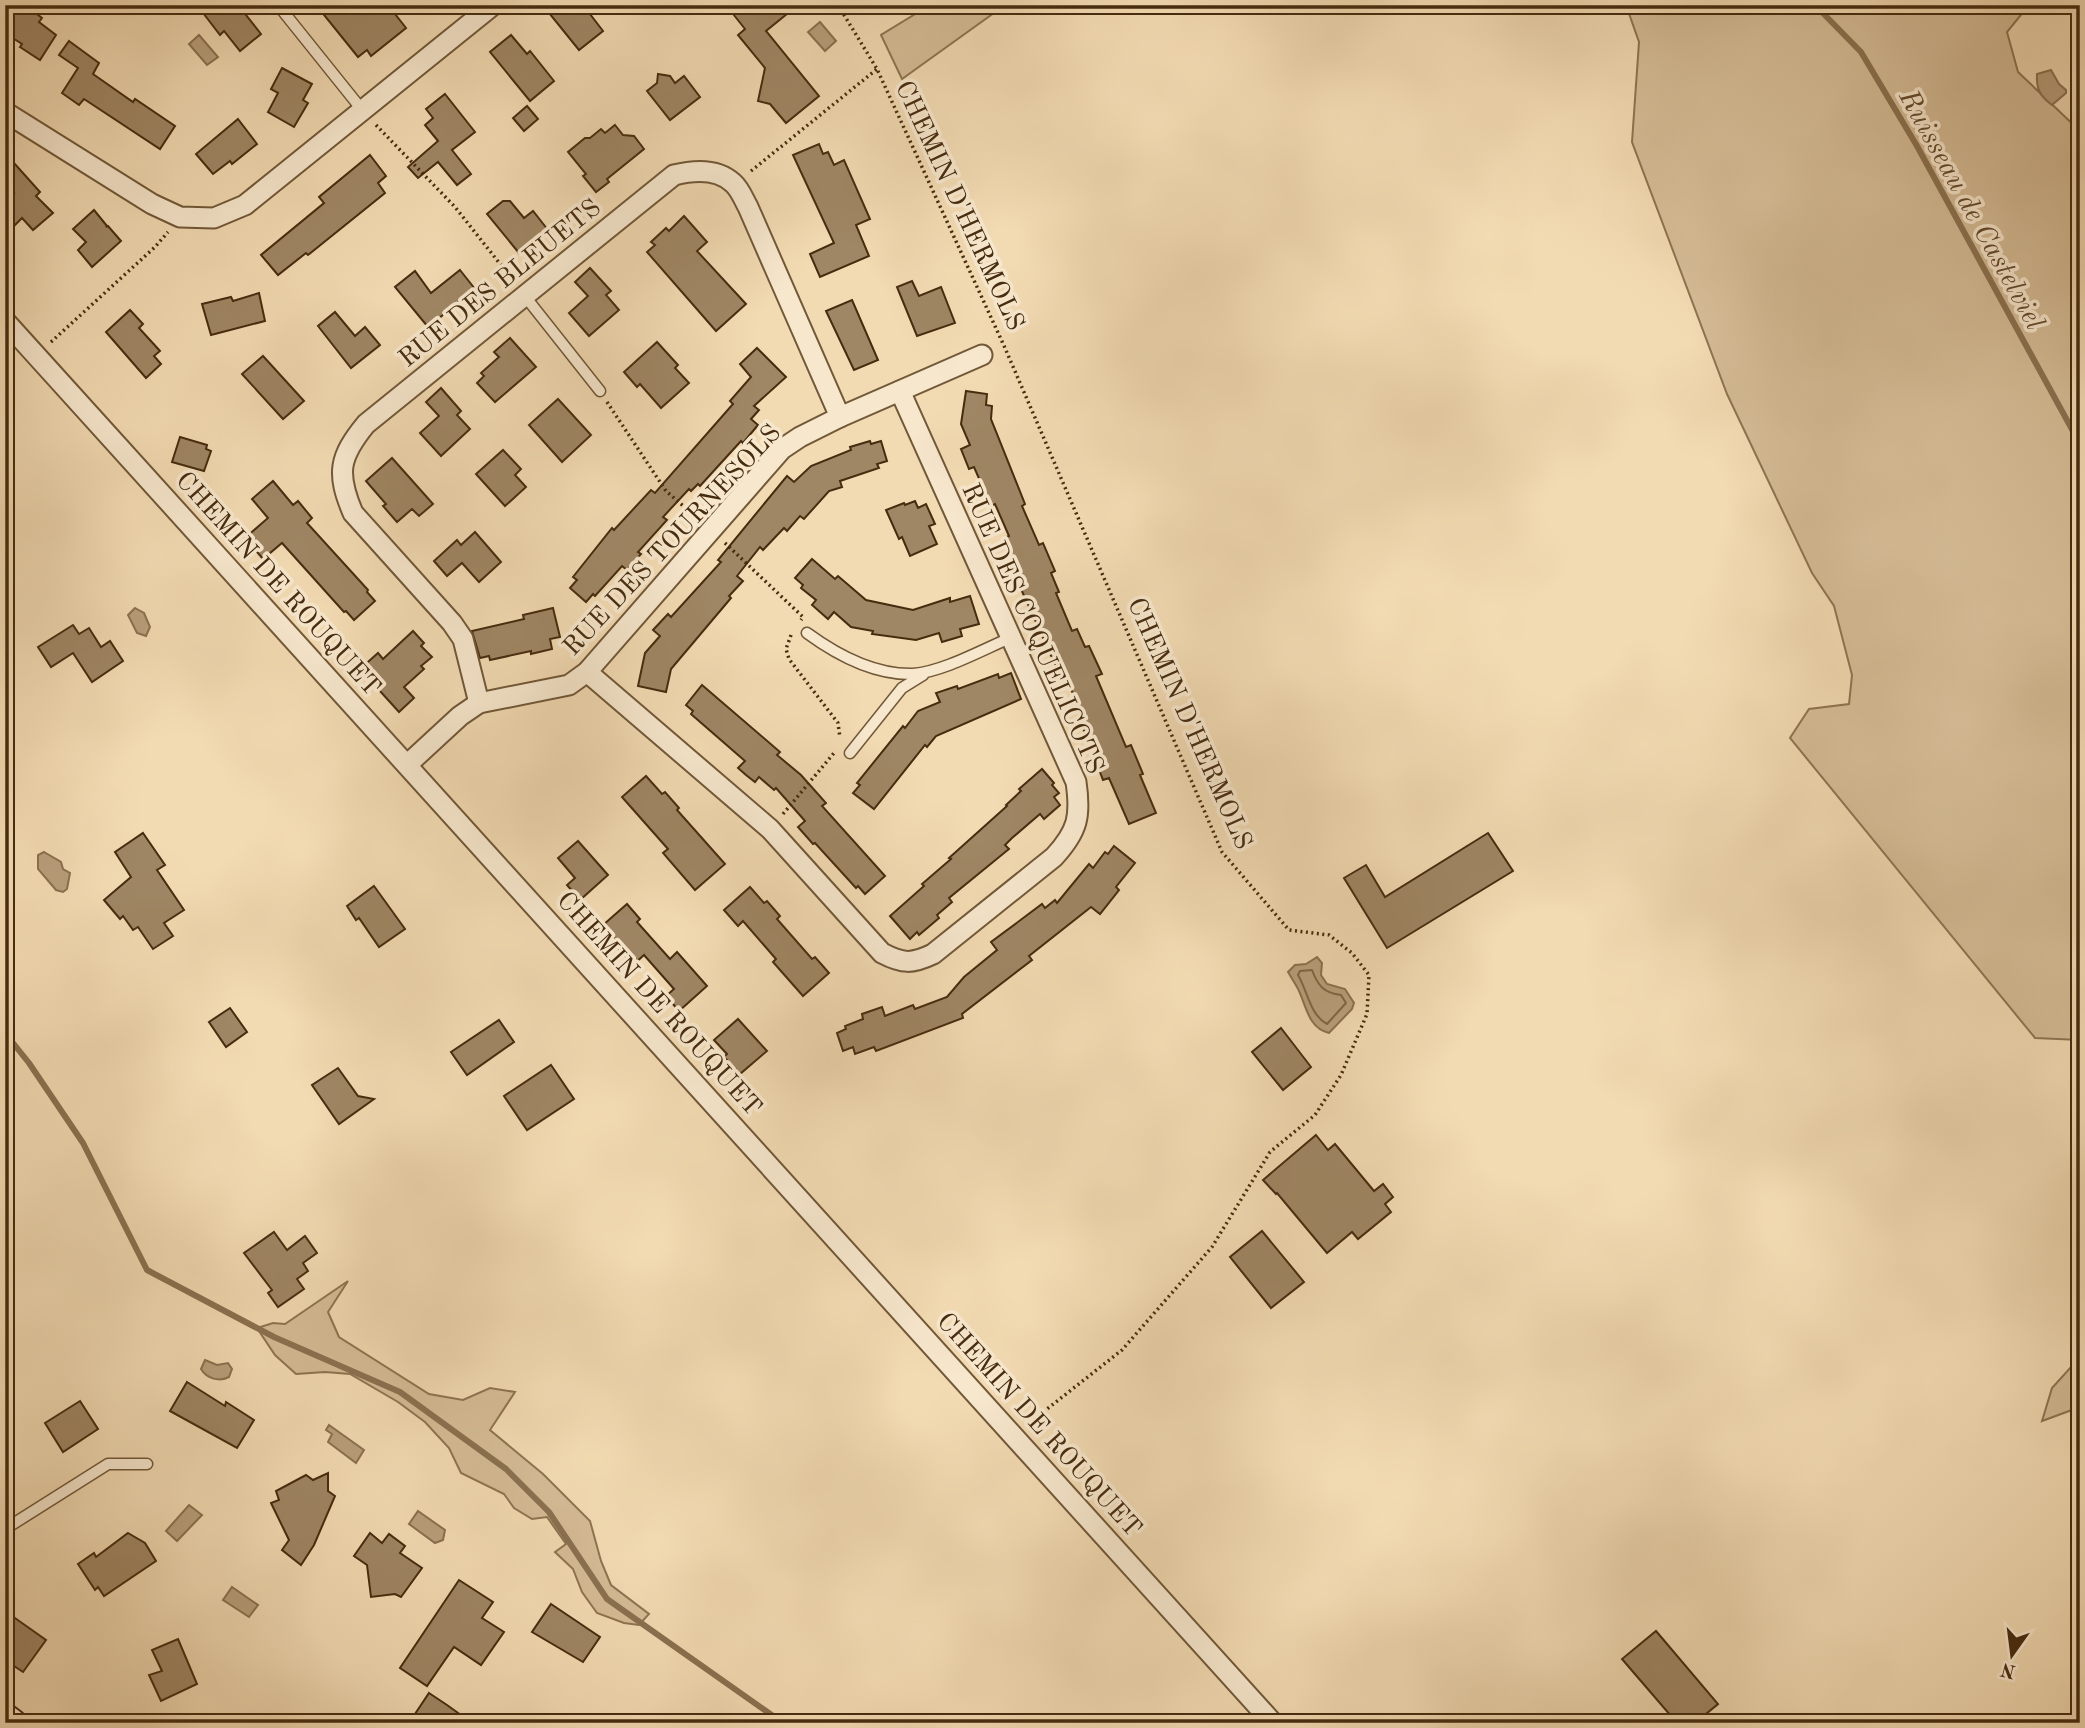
<svg xmlns="http://www.w3.org/2000/svg" width="2085" height="1728" font-family="'Old Standard TT',serif">
	<style>
		.green { fill: #d5bc96; stroke: #8e7452; stroke-width: 2 }
		.water { fill: #b89f7b; stroke: #8a7150; stroke-width: 2 }
		.lines { fill: none; stroke-linecap: round; stroke-linejoin: round }
		.shore { stroke: #7f6645; stroke-width: 2 }
		.stream { stroke: #8a7150; stroke-width: 6 }
		.building { fill: #9f8664; stroke: #462c0f; stroke-width: 2 }
		.lane-casing { stroke: #715838; stroke-width: 13 }
		.street-casing { stroke: #715838; stroke-width: 23 }
		.secondary-casing { stroke: #462c0f; stroke-width: 30 }
		.path { stroke: #462c0f; stroke-width: 3.5; stroke-dasharray: 2 3.5; stroke-linecap: butt }
		.lane { stroke: #f7e7cd; stroke-width: 10 }
		.street { stroke: #f7e7cd; stroke-width: 19 }
		.secondary { stroke: #f7e7cd; stroke-width: 26 }
		.labels { text-anchor: middle; stroke-width: 7; stroke-linejoin: round; paint-order: stroke }
		.street-label { font-size: 26px; fill: #462c0f; stroke: #f7e7cd }
		.water-label { font-size: 28px; font-style: italic; fill: #62492a; stroke: #f7e7cd }
	</style>
	<rect width="100%" height="100%" fill="#f2dab2"/>
	<filter id="stains"><feTurbulence type="fractalNoise" baseFrequency=".00286" numOctaves="4"/><feColorMatrix values="0 0 0 0 .2 0 0 0 0 .09 0 0 0 0 .02 0 0 0 .5 -.17"/></filter>
	<radialGradient id="worn" r=".72"><stop offset=".6" stop-color="#630" stop-opacity="0"/><stop offset="1" stop-color="#630" stop-opacity=".3"/></radialGradient>
	<g class="green">
		<polygon points="930,5 1005,5 902,79 881,35"/>
		<polygon points="1626,5 2029,5 2007,32 2018,72 2080,131 2080,1040 2035,1038 1790,738 1809,709 1849,704 1852,675 1834,606 1812,573 1727,394 1632,142 1639,42"/>
		<polygon points="348,1281 328,1312 339,1337 429,1394 463,1400 490,1388 515,1392 490,1430 543,1474 590,1521 601,1561 611,1585 649,1614 639,1625 624,1623 597,1613 582,1592 573,1569 555,1552 566,1544 547,1517 532,1519 514,1508 504,1494 461,1473 449,1448 425,1422 398,1402 350,1374 325,1372 296,1374 275,1355 257,1328 273,1323 285,1324"/>
		<polygon points="2080,1357 2080,1407 2042,1421 2052,1388"/>
	</g>
	<g class="water">
		<polygon points="820,22 836,41 825,51 808,32"/>
		<polygon points="199,35 218,57 207,65 189,44"/>
		<path d="M2051,70l8,14 7,6v3l-14,12c-12,-9 -16,-16 -15,-31z"/>
		<polygon points="135,608 144,613 150,627 146,636 137,633 128,615"/>
		<polygon points="44,852 61,862 63,869 70,873 67,889 63,892 56,890 38,869 38,855"/>
		<path d="M1317,957l5,6 -1,12 6,9 18,5 9,14 -2,6 -23,24c-22,-5 -23,-30 -32,-46 -3,-5 -6,-10 -9,-15l7,-7 11,-1z"/>
		<path d="M205,1360l12,5 11,-2 4,6 -3,8c-10,5 -22,2 -28,-8z"/>
		<polygon points="329,1425 364,1450 356,1463 328,1442 332,1434 326,1430"/>
		<polygon points="189,1505 202,1515 177,1541 166,1531"/>
		<polygon points="418,1511 445,1530 443,1540 435,1543 409,1524"/>
		<polygon points="232,1587 258,1605 249,1617 223,1600"/>
	</g>
	<g class="lines">
		<path class="shore" d="M1312,970c6,16 12,23 29,25l5,8 -19,21c-17,-9 -19,-32 -29,-49l2,-4z"/>
		<g class="stream">
			<polyline points="1815,5 1861,52 1917,146 2080,444"/>
			<polyline points="5,1033 29,1063 83,1143 147,1270 274,1337 400,1392 506,1469 549,1512 607,1599 783,1723"/>
		</g>
	</g>
	<g class="building">
		<polygon points="18,5 25,5 42,18 39,22 56,35 40,60 20,47 22,44 8,35 14,26 8,21"/>
		<polygon points="197,5 238,5 261,34 240,51 224,31 220,35"/>
		<polygon points="316,5 388,5 406,28 371,56 367,50 358,57"/>
		<polygon points="559,5 583,5 603,31 579,50 549,13"/>
		<polygon points="726,5 798,5 766,31 819,96 786,123 770,104 758,101 765,68 738,35 745,29"/>
		<polygon points="511,35 527,54 530,51 554,81 530,101 490,52"/>
		<polygon points="69,41 99,63 93,74 133,102 135,99 175,126 160,149 84,99 79,105 62,93 78,68 59,55"/>
		<polygon points="282,68 312,84 303,100 308,103 294,127 268,112 278,93 271,89"/>
		<polygon points="658,74 670,76 675,83 684,76 700,97 670,120 647,91 657,83"/>
		<polygon points="445,94 475,132 452,150 471,174 457,185 438,162 418,178 408,167 438,141 425,125 433,118 426,109"/>
		<polygon points="527,106 538,119 524,131 513,118"/>
		<polygon points="238,119 257,144 232,164 230,161 213,174 196,154"/>
		<polygon points="615,125 623,135 634,136 644,149 607,179 609,182 596,192 583,176 586,174 568,152 585,138 590,138 601,129 605,133"/>
		<polygon points="819,144 823,154 828,152 834,165 844,160 870,219 856,225 869,256 820,277 810,254 834,243 793,155"/>
		<polygon points="5,153 40,192 36,196 53,213 33,230 22,218 14,226 5,216 5,201 14,193 5,184"/>
		<polygon points="370,155 386,176 378,183 385,193 308,255 306,253 278,275 261,255 324,203 319,197"/>
		<polygon points="503,201 510,201 524,218 533,211 548,230 519,253 487,214"/>
		<polygon points="94,210 107,226 106,227 108,226 121,241 92,267 78,250 86,242 73,229"/>
		<polygon points="684,216 707,242 697,251 746,304 716,331 647,252 655,245 651,242 666,228 669,231"/>
		<polygon points="590,268 611,291 606,295 619,310 589,336 569,313 588,296 575,282"/>
		<polygon points="460,270 475,289 428,327 395,287 415,271 431,293"/>
		<polygon points="912,281 919,296 941,287 955,323 917,336 897,287"/>
		<polygon points="259,293 265,321 211,335 202,304 231,297 233,301"/>
		<polygon points="852,300 878,360 854,370 826,311"/>
		<polygon points="130,310 143,324 139,328 160,351 154,356 161,364 146,378 106,332"/>
		<polygon points="335,312 355,336 365,327 380,345 351,368 318,326"/>
		<polygon points="510,338 536,367 495,402 477,383 484,376 481,373 499,357 494,352"/>
		<polygon points="657,342 678,365 675,368 689,383 661,408 640,384 637,387 624,372"/>
		<polygon points="757,348 786,377 754,406 759,410 751,419 758,425 743,443 741,441 700,486 698,484 691,491 689,489 663,517 667,520 638,552 641,554 627,570 622,566 595,596 593,594 586,602 570,588 577,580 573,577 612,528 614,530 651,490 655,493 733,404 730,401 751,377 740,364"/>
		<polygon points="263,356 304,401 283,419 242,374"/>
		<polygon points="441,388 461,411 457,415 470,429 441,456 420,433 439,416 426,402"/>
		<polygon points="966,391 987,394 986,405 992,406 991,419 1025,504 1022,506 1039,545 1043,543 1055,571 1051,573 1059,592 1056,593 1072,631 1077,629 1085,647 1089,646 1102,674 1096,676 1126,747 1131,745 1143,774 1140,775 1156,813 1129,824 1109,778 1103,780 1080,720 1084,718 1066,678 1062,680 1007,558 1011,556 1004,538 1009,536 995,504 991,506 974,467 969,469 961,449 970,445 961,424"/>
		<polygon points="558,399 591,435 562,462 529,425"/>
		<polygon points="180,437 207,445 206,449 211,451 204,471 172,462"/>
		<polygon points="870,441 871,444 881,441 887,461 877,464 879,468 840,481 842,487 829,491 804,519 800,516 787,531 784,528 763,550 760,547 737,576 743,581 729,596 731,598 671,669 666,692 638,686 645,653 660,636 653,630 668,614 671,617 721,562 718,560 787,476 794,482 811,466 851,450 850,447"/>
		<polygon points="503,450 521,469 515,475 526,487 505,506 476,474"/>
		<polygon points="392,458 433,504 419,516 412,509 397,522 383,506 386,504 366,481"/>
		<polygon points="273,481 293,505 298,501 312,518 307,523 368,590 367,592 375,601 354,620 346,611 344,612 282,543 263,559 245,538 268,518 252,499"/>
		<polygon points="915,501 918,508 926,504 935,524 929,526 937,544 910,556 902,537 899,539 886,510 904,503 905,505"/>
		<polygon points="475,532 501,562 479,582 462,563 447,576 434,561 457,540 461,545"/>
		<polygon points="812,559 835,579 838,576 866,600 913,610 950,598 950,602 970,596 979,624 960,629 962,636 942,642 939,633 916,640 872,634 873,631 851,627 834,612 828,619 812,605 816,600 801,588 803,585 795,578"/>
		<polygon points="553,608 560,637 550,639 552,649 531,654 531,651 490,660 489,656 480,658 472,631 524,619 523,615"/>
		<polygon points="73,625 79,634 89,628 101,647 110,641 123,661 92,682 73,653 51,667 38,647"/>
		<polygon points="413,631 424,643 421,646 432,657 421,666 424,669 404,687 414,698 399,712 360,669 378,653 383,659"/>
		<polygon points="1011,673 1021,699 936,736 927,747 925,745 874,809 853,793 860,785 857,783 903,726 905,728 918,711 940,702 936,693 957,686 958,689 998,674 999,678"/>
		<polygon points="702,685 780,752 777,755 801,775 826,803 822,806 885,876 865,894 858,886 856,888 815,843 813,844 798,827 805,821 776,788 774,790 759,777 755,782 746,775 738,768 745,761 691,714 693,711 686,705"/>
		<polygon points="1042,769 1054,783 1052,785 1059,793 1054,797 1060,805 1044,819 1040,814 1012,838 1005,845 1009,849 949,898 952,902 937,915 939,918 919,935 917,932 910,939 890,916 924,886 922,884 951,859 949,858 1007,806 1006,805 1021,791 1019,789"/>
		<polygon points="646,776 662,794 665,792 679,808 677,810 725,864 695,890 663,853 668,849 622,797"/>
		<polygon points="143,833 165,865 157,870 184,910 164,923 173,936 153,949 138,927 133,930 123,916 120,919 104,900 131,877 115,852"/>
		<polygon points="1488,833 1513,871 1387,948 1344,878 1366,865 1385,897"/>
		<polygon points="578,841 608,875 580,900 567,885 575,878 558,858"/>
		<polygon points="1114,846 1135,863 1116,887 1119,890 1100,914 1091,907 1029,956 1032,960 962,1014 963,1018 876,1051 874,1047 855,1054 853,1047 843,1051 837,1033 846,1029 845,1026 863,1019 862,1014 882,1007 885,1016 913,1005 915,1009 947,997 964,977 997,950 991,942 1042,904 1045,908 1055,900 1057,903 1089,864 1093,868 1105,852 1108,854"/>
		<polygon points="374,886 405,929 379,947 359,918 356,920 347,906"/>
		<polygon points="750,887 764,903 767,901 780,916 777,919 812,959 815,957 829,973 803,996 773,962 776,959 743,921 738,926 724,910"/>
		<polygon points="627,904 640,919 637,922 670,959 677,952 707,986 679,1011 666,996 674,989 644,955 633,965 613,942 616,940 603,925"/>
		<polygon points="230,1008 247,1032 226,1047 209,1022"/>
		<polygon points="738,1019 767,1051 740,1074 724,1057 727,1054 714,1040"/>
		<polygon points="499,1020 514,1042 467,1075 451,1052"/>
		<polygon points="1281,1028 1311,1067 1283,1090 1252,1052"/>
		<polygon points="551,1065 574,1099 527,1130 504,1096"/>
		<polygon points="338,1068 358,1096 374,1099 339,1124 312,1085"/>
		<polygon points="1316,1135 1328,1150 1335,1144 1374,1191 1383,1184 1393,1197 1385,1204 1391,1212 1358,1239 1352,1232 1327,1253 1277,1193 1276,1194 1263,1180"/>
		<polygon points="1262,1231 1304,1282 1271,1308 1230,1257"/>
		<polygon points="274,1232 287,1250 305,1236 317,1253 303,1263 308,1271 297,1279 304,1289 278,1307 268,1293 272,1290 244,1253"/>
		<polygon points="187,1382 225,1406 226,1402 254,1420 237,1448 170,1411"/>
		<polygon points="80,1401 98,1429 63,1452 45,1423"/>
		<polygon points="328,1473 328,1491 335,1496 314,1545 301,1565 282,1550 289,1540 271,1503 279,1500 276,1491 306,1475 313,1480"/>
		<polygon points="128,1533 145,1543 156,1561 104,1596 98,1587 95,1590 78,1564 94,1553 96,1557"/>
		<polygon points="370,1533 382,1543 389,1534 405,1546 400,1553 422,1568 401,1597 395,1594 371,1597 367,1565 354,1556"/>
		<polygon points="459,1580 493,1602 482,1618 504,1632 481,1665 454,1647 427,1686 400,1668"/>
		<polygon points="551,1604 600,1637 583,1662 532,1632"/>
		<polygon points="5,1611 46,1640 23,1672 5,1660"/>
		<polygon points="1656,1631 1718,1704 1695,1723 1677,1723 1622,1659"/>
		<polygon points="178,1639 197,1684 161,1701 149,1675 162,1671 152,1650"/>
		<polygon points="429,1693 447,1705 472,1723 409,1723"/>
	</g>
	<g class="lines">
		<defs>
			<g id="lane">
				<polyline points="278,5 363,111"/>
				<polyline points="524,295 600,391"/>
				<path d="M807,633c30,22 67,42 106,41 29,-2 69,-24 97,-36"/>
				<polyline points="850,753 902,688 923,675"/>
				<polyline points="5,1529 108,1464 147,1464"/>
			</g>
			<g id="street">
				<polyline points="5,112 152,204 180,217 214,218 245,205 493,5"/>
				<polyline points="5,321 1273,1723"/>
				<path d="M587,672l183,157 112,124c21,11 30,11 51,1l121,-97c24,-26 27,-41 22,-75l-176,-391"/>
				<path d="M479,703l-16,-64 -11,-16 -99,-110c-17,-40 -14,-56 13,-89l308,-249c20,-5 43,-7 59,8 7,6 11,17 15,24l92,210"/>
				<polyline points="408,764 460,716 479,703 569,685 587,672 782,449 800,437 840,417 982,355"/>
			</g>
			<polyline id="secondary" points="5,1717 13,1723"/>
		</defs>
		<use href="#lane" class="lane-casing"/>
		<use href="#street" class="street-casing"/>
		<use href="#secondary" class="secondary-casing"/>
		<g class="path">
			<polyline points="838,5 877,69 1005,348 1222,852 1289,930 1329,935 1352,953 1369,975 1367,1014 1341,1075 1315,1115 1270,1152 1212,1247 1122,1350 1028,1424"/>
			<polyline points="376,125 455,207 512,279"/>
			<polyline points="751,171 877,69"/>
			<polyline points="51,342 155,247 168,232"/>
			<polyline points="607,402 666,491 696,517"/>
			<polyline points="725,543 803,617 801,620"/>
			<polyline points="791,635 786,649 789,659 838,723 840,738"/>
			<polyline points="783,814 834,753"/>
		</g>
		<use href="#lane" class="lane"/>
		<use href="#street" class="street"/>
		<use href="#secondary" class="secondary"/>
	</g>
	<g class="labels">
		<g class="street-label">
			<text transform="translate(961 205) rotate(65)" y="9">CHEMIN D'HERMOLS</text>
			<text transform="translate(499 282) rotate(-39)" y="9">RUE DES BLEUETS</text>
			<text transform="translate(671 539) rotate(-47)" y="9">RUE DES TOURNESOLS</text>
			<text transform="translate(279 583) rotate(48)" y="9">CHEMIN DE ROUQUET</text>
			<text transform="translate(1034 628) rotate(66)" y="9">RUE DES COQUELICOTS</text>
			<text transform="translate(1191 723) rotate(66)" y="9">CHEMIN D'HERMOLS</text>
			<text transform="translate(660 1003) rotate(48)" y="9">CHEMIN DE ROUQUET</text>
			<text transform="translate(1040 1424) rotate(48)" y="9">CHEMIN DE ROUQUET</text>
		</g>
		<g class="water-label">
			<text transform="translate(1973 209) rotate(61)" y="10">Ruisseau de Castelviel</text>
		</g>
	</g>
	<rect width="2085" height="1728" fill="none" stroke="#f2dab2" stroke-width="28"/>
	<rect x="7" y="7" width="2071" height="1714" fill="none" stroke="#462c0f" stroke-width="3.5"/>
	<rect x="14" y="14" width="2057" height="1700" fill="none" stroke="#462c0f" stroke-width="2"/>
	<g transform="translate(2012 1655) rotate(194)" stroke="#f7e7cd" stroke-width="5" paint-order="stroke">
	<path d="M0-5L12 26L0 18L-12 26Z" fill="#462c0f"/>
	<text y="-10" font-size="19" font-weight="bold" text-anchor="middle" fill="#462c0f">N</text>
	</g>
	<rect width="100%" height="100%" filter="url(#stains)"/>
	<rect width="100%" height="100%" fill="url(#worn)"/>
</svg>
